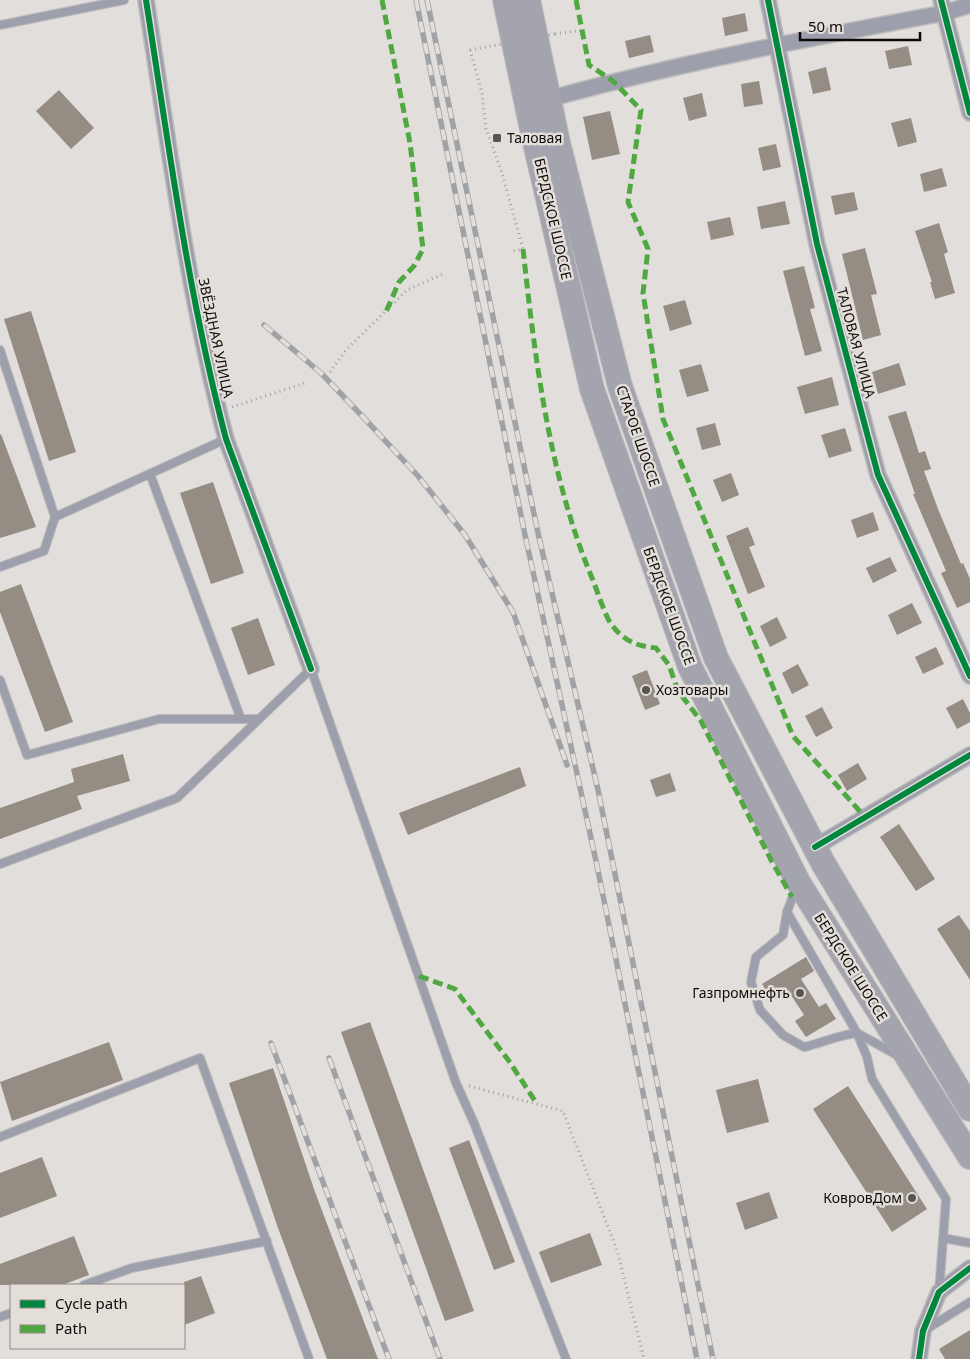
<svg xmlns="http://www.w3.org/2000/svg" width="970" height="1359" font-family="'Noto Sans',sans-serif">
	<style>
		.building { fill: #958c83 }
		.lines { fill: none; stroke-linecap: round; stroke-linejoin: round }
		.service-casing { stroke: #bebcbb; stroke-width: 10 }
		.minor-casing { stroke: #bebcbb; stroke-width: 18 }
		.trunk-casing { stroke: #bebcbb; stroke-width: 26 }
		.path { stroke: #a0a0a5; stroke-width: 3; stroke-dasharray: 1 4; stroke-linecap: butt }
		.service { stroke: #9da0ac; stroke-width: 8 }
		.minor { stroke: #9da0ac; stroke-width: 15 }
		.trunk { stroke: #a3a4ae; stroke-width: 24 }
		.rail-casing { stroke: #a0a2a5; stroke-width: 5.5 }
		.rail { stroke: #e4ded9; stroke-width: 4; stroke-dasharray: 11; stroke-linecap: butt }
		.path-bridge { stroke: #a0a0a5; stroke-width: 3; stroke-dasharray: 1 4; stroke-linecap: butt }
		.quiet { stroke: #50a841; stroke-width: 5; stroke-dasharray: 10 5; stroke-linecap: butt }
		.cycleway-casing { stroke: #e4ded9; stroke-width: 9 }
		.cycleway { stroke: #00873e; stroke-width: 6 }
		.poi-dot { fill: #575553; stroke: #e4ded9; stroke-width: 2 }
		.labels { text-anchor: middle; stroke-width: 5; stroke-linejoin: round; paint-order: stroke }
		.poi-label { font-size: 14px; fill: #0d0b09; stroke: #e4ded9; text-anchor: start }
		.street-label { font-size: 14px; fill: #0d0b09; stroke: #e4ded9 }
	</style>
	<rect width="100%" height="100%" fill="#e1dedc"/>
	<g class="building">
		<polygon points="745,13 748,31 725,36 722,18"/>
		<polygon points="650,35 654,52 629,58 625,41"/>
		<polygon points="908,46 912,65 889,69 885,51"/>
		<polygon points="826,67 831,90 813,94 808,72"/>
		<polygon points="759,81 763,104 744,107 741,84"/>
		<polygon points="59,90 94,128 71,149 36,111"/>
		<polygon points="702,93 707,116 689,121 683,98"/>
		<polygon points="610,111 620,154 592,160 583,117"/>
		<polygon points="911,118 917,142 898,147 891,123"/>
		<polygon points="776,144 781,167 763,171 758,148"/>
		<polygon points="942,168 947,186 924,192 920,174"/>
		<polygon points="854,192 858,210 835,215 831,196"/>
		<polygon points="785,201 790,224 761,229 757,207"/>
		<polygon points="730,217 734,235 711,240 707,222"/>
		<polygon points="939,223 948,252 944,254 955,293 935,299 930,282 932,282 915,231"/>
		<polygon points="865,248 877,294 871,295 881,335 863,340 842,254"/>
		<polygon points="804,266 815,308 810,309 822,351 805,356 783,271"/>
		<polygon points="685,300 692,324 670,331 663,306"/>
		<polygon points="31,311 76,452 49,461 4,319"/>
		<polygon points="899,363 906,385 878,394 872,372"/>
		<polygon points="701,364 709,391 687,397 679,370"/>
		<polygon points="832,377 839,405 805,414 797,387"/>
		<polygon points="906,411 919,453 925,451 931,469 924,471 938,509 961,564 963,563 970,579 970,602 957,608 941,573 946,571 913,494 915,494 888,416"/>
		<polygon points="715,423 721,445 702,450 696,428"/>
		<polygon points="845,428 852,451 829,458 821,435"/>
		<polygon points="1,434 36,527 0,538 0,435"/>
		<polygon points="731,473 739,495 722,502 713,480"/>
		<polygon points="213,482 244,573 211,584 180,493"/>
		<polygon points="873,512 879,530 857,538 851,520"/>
		<polygon points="748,527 755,545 749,547 765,587 748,594 726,536"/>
		<polygon points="890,557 897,571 873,583 866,568"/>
		<polygon points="21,584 73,722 45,732 0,612 0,592"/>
		<polygon points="912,603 922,623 897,635 888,615"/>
		<polygon points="777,617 787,638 770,647 760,626"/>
		<polygon points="258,618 275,665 248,675 231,628"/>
		<polygon points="936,647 944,664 923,674 915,657"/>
		<polygon points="798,664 809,685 792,694 782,673"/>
		<polygon points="647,670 660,704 645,710 632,676"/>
		<polygon points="963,699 970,713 970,722 957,729 946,708"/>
		<polygon points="822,707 833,728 816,737 805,716"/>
		<polygon points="123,754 130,781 77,796 82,809 0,839 0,808 74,782 71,769"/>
		<polygon points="858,763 867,779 847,791 838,775"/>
		<polygon points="520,767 526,786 408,835 399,813"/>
		<polygon points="670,773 676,791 656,797 650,780"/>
		<polygon points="899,824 935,879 916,891 880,837"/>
		<polygon points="959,915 970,931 970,980 937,929"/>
		<polygon points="806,957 814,971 801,979 819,1007 826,1003 836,1019 806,1037 795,1021 804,1015 787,989 771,998 762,984"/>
		<polygon points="370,1022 474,1311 445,1321 341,1032"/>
		<polygon points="109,1042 123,1080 12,1121 0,1082"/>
		<polygon points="273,1068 315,1192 378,1359 327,1359 278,1228 229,1083"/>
		<polygon points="758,1079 769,1122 727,1133 716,1090"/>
		<polygon points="848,1086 927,1209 892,1232 813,1109"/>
		<polygon points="469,1140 515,1262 494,1270 449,1148"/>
		<polygon points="42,1157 57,1196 0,1218 0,1173"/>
		<polygon points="769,1192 778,1218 745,1230 736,1203"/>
		<polygon points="590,1233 602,1265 551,1283 539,1252"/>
		<polygon points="74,1236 89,1275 62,1285 0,1285 0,1264"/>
		<polygon points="201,1276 215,1313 184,1325 184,1282"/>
		<polygon points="970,1330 970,1359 945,1359 939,1349"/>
	</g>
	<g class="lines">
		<defs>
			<g id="service">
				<polyline points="0,25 124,0"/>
				<polyline points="0,350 55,517"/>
				<polyline points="150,474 241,719"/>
				<polyline points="0,567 44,551 55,517 226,439"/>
				<polyline points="0,680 27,755 159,719 259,719"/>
				<polyline points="0,864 177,798 311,669 456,1083 474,1123 566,1359"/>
				<polyline points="796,888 787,912 857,1033 897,1055"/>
				<path d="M787,912l-4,23 -27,22 -5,25 9,28 23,25 21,12c18,-4 34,-12 53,-14l10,24 5,22 74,120 -7,93"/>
				<polyline points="0,1137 200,1058 309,1359"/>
				<polyline points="943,1238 970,1243"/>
				<polyline points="84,1285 132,1268 267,1241"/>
				<polyline points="0,1317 11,1313"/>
				<polyline points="925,1330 970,1302"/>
			</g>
			<g id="minor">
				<path d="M146,0c23,147 42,295 80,439l85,230"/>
				<polyline points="768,0 817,244 878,475 970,676"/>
				<polyline points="941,0 970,113"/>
				<path d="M549,99c130,-36 262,-61 395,-86l26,-8"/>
				<polyline points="815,847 970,755"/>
				<polyline points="919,1359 923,1331 939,1292 970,1268"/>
			</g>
			<g id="trunk">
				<polyline points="505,0 533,134 592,389 690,667 798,882 970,1157"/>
				<polyline points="528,0 558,143 620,386 716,658 823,863 970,1109"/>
			</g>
		</defs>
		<use href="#service" class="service-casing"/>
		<use href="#minor" class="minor-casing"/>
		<use href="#trunk" class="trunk-casing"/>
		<g class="path">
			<polyline points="555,34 583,30"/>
			<polyline points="470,50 482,93 486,129 502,173 523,249 513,251"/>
			<polyline points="330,372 346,350 407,290 445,273"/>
			<polyline points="232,407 305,383"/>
			<polyline points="469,1086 563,1111 617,1250 644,1359"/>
		</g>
		<use href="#service" class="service"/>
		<use href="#minor" class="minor"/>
		<use href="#trunk" class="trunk"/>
		<defs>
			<g id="rail">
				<polyline points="416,0 525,535 596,861 697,1359"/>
				<polyline points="427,0 538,533 598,790 713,1359"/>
				<polyline points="264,325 321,373 364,418 418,476 465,535 513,612 567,765"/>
				<polyline points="271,1043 389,1359"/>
				<polyline points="329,1058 440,1359"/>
			</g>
		</defs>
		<use href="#rail" class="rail-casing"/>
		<use href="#rail" class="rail"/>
		<polyline class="path-bridge" points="470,50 555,34"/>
		<g class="quiet">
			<polyline points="382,0 410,143 423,249 414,266 399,282 386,312"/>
			<polyline points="576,0 589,65 613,81 641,110 628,202 648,249 643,293 663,419 793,736 865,817"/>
			<path d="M523,249c12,110 26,226 69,329 6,14 11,33 19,46 13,17 25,22 45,24l13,17 9,26 23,30 70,139 21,37"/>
			<polyline points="419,976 455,989 509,1061 537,1104"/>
		</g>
		<defs>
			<g id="cycleway">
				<path d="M146,0c23,147 42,295 80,439l85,230"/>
				<polyline points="768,0 817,244 878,475 970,676"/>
				<polyline points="941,0 970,113"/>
				<polyline points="815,847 970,755"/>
				<polyline points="919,1359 923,1331 939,1292 970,1268"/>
			</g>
		</defs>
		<use href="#cycleway" class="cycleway-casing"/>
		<use href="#cycleway" class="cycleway"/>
	</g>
	<g class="poi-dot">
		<rect x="492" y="133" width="10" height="10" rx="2.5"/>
		<circle cx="646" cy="690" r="5"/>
		<circle cx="800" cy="993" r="5"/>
		<circle cx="912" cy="1198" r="5"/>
	</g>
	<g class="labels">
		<g class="poi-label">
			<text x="507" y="143">Таловая</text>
			<text x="656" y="695">Хозтовары</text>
			<text x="790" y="998" text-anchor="end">Газпромнефть</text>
			<text x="902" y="1203" text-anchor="end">КовровДом</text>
		</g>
		<g class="street-label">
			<text transform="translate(553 219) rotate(77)" y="5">БЕРДСКОЕ ШОССЕ</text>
			<text transform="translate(216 338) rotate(78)" y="5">ЗВЁЗДНАЯ УЛИЦА</text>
			<text transform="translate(856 343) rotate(75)" y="5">ТАЛОВАЯ УЛИЦА</text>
			<text transform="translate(638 436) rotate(71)" y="5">СТАРОЕ ШОССЕ</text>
			<text transform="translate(669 606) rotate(70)" y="5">БЕРДСКОЕ ШОССЕ</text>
			<text transform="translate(851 967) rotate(58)" y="5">БЕРДСКОЕ ШОССЕ</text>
		</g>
	</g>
	<rect x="10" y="1284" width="175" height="65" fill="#e4ded9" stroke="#8e8a86"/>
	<rect x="20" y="1300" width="25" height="8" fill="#00873e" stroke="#8e8a86"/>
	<text x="55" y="1309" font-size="15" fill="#0d0b09">Cycle path</text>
	<rect x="20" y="1325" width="25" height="8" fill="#50a841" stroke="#8e8a86"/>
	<text x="55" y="1334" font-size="15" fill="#0d0b09">Path</text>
	<path d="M800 32v8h120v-8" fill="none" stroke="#0d0b09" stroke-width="2.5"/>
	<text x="808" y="32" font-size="15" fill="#0d0b09" stroke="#e4ded9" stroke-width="4" paint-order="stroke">50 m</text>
</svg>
